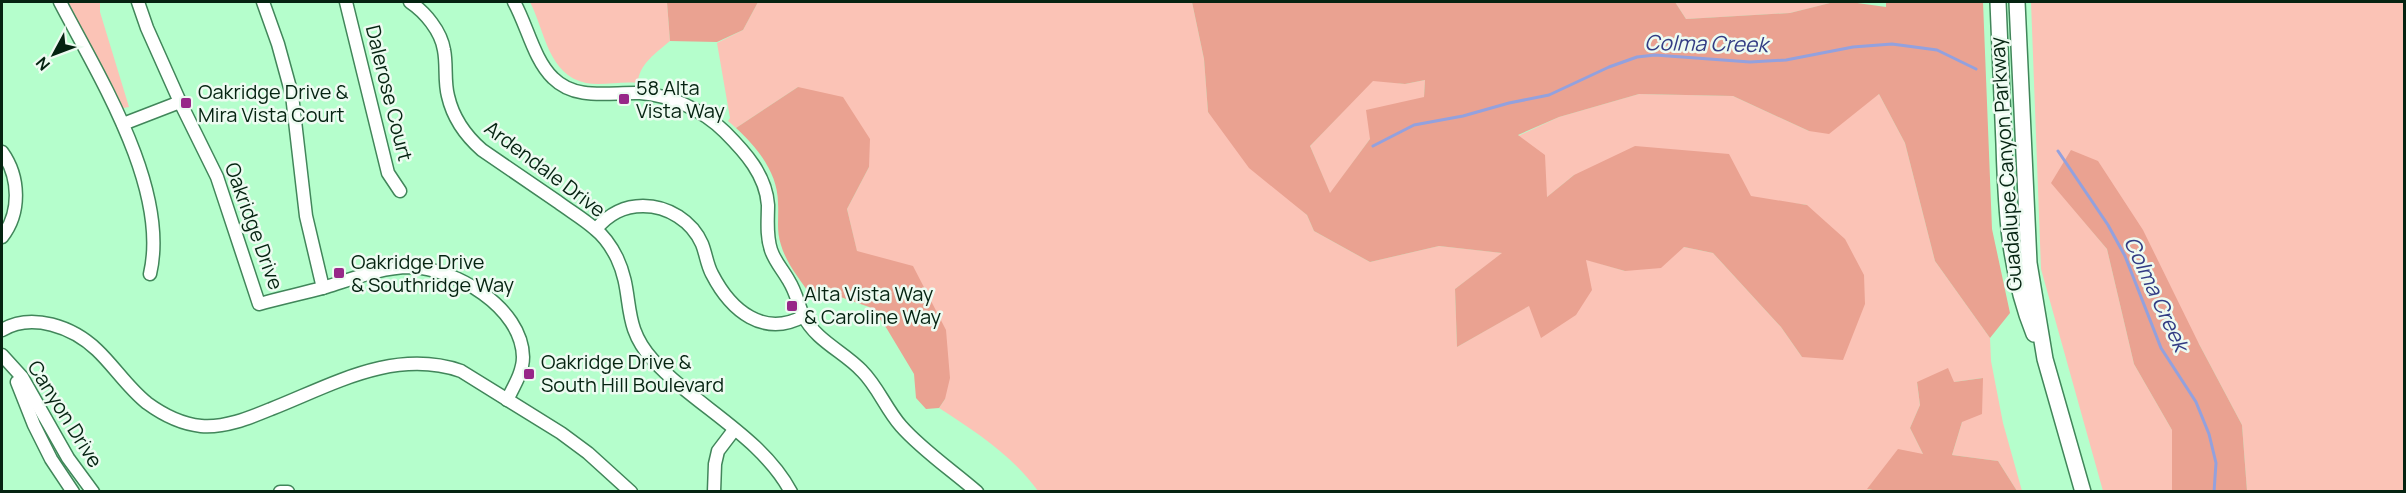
<svg xmlns="http://www.w3.org/2000/svg" width="2406" height="493" font-family="Manrope,sans-serif">
	<style>
		.green { fill: #fbc3b6 }
		.forest { fill: #eaa291; fill-rule: evenodd }
		.lines { fill: none; stroke-linecap: round; stroke-linejoin: round }
		.stream { stroke: #93a1de; stroke-width: 3 }
		.minor-casing { stroke: #41865a; stroke-width: 15 }
		.major-casing { stroke: #41865a; stroke-width: 18 }
		.minor { stroke: #fff; stroke-width: 12 }
		.major { stroke: #fff; stroke-width: 15 }
		.poi-dot { fill: #972888; stroke: #edfbf1; stroke-width: 2 }
		.labels { text-anchor: middle; stroke-width: 5; stroke-linejoin: round; paint-order: stroke }
		.poi-label { font-size: 20px; fill: #052311; stroke: #edfbf1; text-anchor: start }
		.street-label { font-size: 20px; fill: #052311; stroke: #edfbf1 }
		.water-label { font-size: 21px; font-style: italic; fill: #333c84; stroke: #edfbf1 }
	</style>
	<rect width="100%" height="100%" fill="#b5fecc"/>
	<g class="green">
		<polygon points="68,2 100,2 100,12 129,107 118,109"/>
		<path d="M530,2h137l3,39c-13,11 -32,24 -32,42 -17,-2 -36,3 -52,0 -38,-8 -41,-52 -56,-81z"/>
		<path d="M758,2h434l12,57 4,53 76,83 23,20 7,16 56,31 69,-16 64,7 -48,36 2,58 73,-42 55,-46 40,12 59,-24 29,6 68,74 21,30 5,-152 -233,-30 -28,23 -28,-62 41,-19 80,-23 94,2 76,35 70,-37 26,49 30,118 55,77 1,23 12,62 19,68h-5l-19,-30 -46,-6 10,-33 20,-44 -28,4h-37l3,23 -10,23 13,26 -55,36 16,1h-846c-26,-36 -62,-59 -99,-83l6,-9 -32,-132 -56,-15 -10,-43 22,-42 -71,-80 -62,41 -8,-7 2,-3 -13,-75 26,-13z"/>
		<polygon points="1675,2 1834,2 1790,13 1686,19"/>
		<polygon points="2031,2 2404,2 2404,491 2247,491 2242,425 2199,344 2052,183 2107,249 2134,364 2172,430 2172,491 2103,491 2041,269"/>
		<polygon points="1373,80 1405,84 1425,80 1424,97 1370,139 1330,194 1310,146"/>
	</g>
	<g class="forest">
		<polygon points="667,2 758,2 743,30 717,42 670,41"/>
		<path d="M1192,2h483l11,17 104,-6 44,-11h16l36,5v-5h97l9,227 18,84 -20,25 -55,-77 -30,-118 -26,-49 -50,40 -20,-3 -76,-35 -94,-2 -80,23 -41,18 27,20 2,42 27,-22 61,-29 94,8 22,42 56,9 38,34 19,36 1,29 -22,56 -41,-3 -21,-30 -68,-74 -29,-6 -23,21 -36,3 -39,-11 6,30 -16,25 -35,23 -12,-32 -72,41 -2,-58 47,-36 -63,-7 -69,16 -56,-31 -7,-16 -58,-47 -41,-56 -4,-53zM1425,80l-1,17 -58,13 4,29 -40,54 -20,-47 63,-65 32,3z"/>
		<path d="M798,87l45,10 27,42 -1,28 -22,42 10,42 56,15 33,64 4,48 -5,21 -6,9 -13,1 -10,-11 -2,-24 -27,-45 -15,-21 -43,-15 -17,4c-11,-16 -26,-34 -31,-52 -5,-15 -2,-27 -3,-42 0,-30 -21,-56 -42,-75z"/>
		<polygon points="2071,150 2098,161 2143,230 2199,344 2242,425 2247,491 2172,491 2172,430 2134,364 2107,249 2051,183"/>
		<polygon points="1948,368 1954,382 1983,378 1982,414 1962,422 1952,455 1998,461 2017,491 1884,492 1867,489 1898,449 1923,454 1910,428 1920,405 1917,382"/>
	</g>
	<g class="lines">
		<g class="stream">
			<polyline points="1373,146 1414,125 1463,116 1509,103 1549,95 1609,67 1637,57 1655,55 1750,62 1786,60 1853,47 1892,44 1937,50 1976,69"/>
			<polyline points="2058,151 2108,225 2125,256 2161,348 2196,402 2209,434 2216,463 2214,492"/>
		</g>
		<defs>
			<g id="minor">
				<path d="M60,2c38,73 110,187 90,272"/>
				<path d="M138,2l9,26 33,74 37,75 42,127c22,-6 45,-11 67,-17 26,-8 56,-20 84,-20 45,1 112,40 113,90 0,15 -9,29 -16,43"/>
				<polyline points="263,2 278,44 292,95 306,216 323,288"/>
				<polyline points="346,2 388,173 400,191"/>
				<path d="M410,2c15,10 31,29 34,48 3,15 0,31 4,46 5,22 18,40 34,54 26,18 51,35 76,52 12,9 26,17 37,27 9,7 17,19 22,29 18,38 3,66 36,102 42,46 108,76 138,132"/>
				<path d="M514,2c13,23 20,58 39,76 23,23 57,14 87,15 30,2 63,17 85,39 20,20 41,43 43,73 0,15 -2,30 3,45 4,12 12,20 18,31 7,11 9,23 14,34 13,26 40,36 59,56 16,16 24,38 39,55 21,24 52,45 76,66"/>
				<polyline points="123,124 180,102"/>
				<path d="M2,152c18,25 19,61 0,85"/>
				<path d="M596,229c13,-15 27,-23 47,-23 25,0 49,15 59,38 4,10 5,21 10,30 19,37 52,64 92,42"/>
				<path d="M2,330c30,-18 71,-3 95,20 17,16 31,38 50,53 15,11 35,21 54,23 24,2 48,-8 70,-17 61,-24 123,-61 190,-38l100,62 27,20 43,39"/>
				<polyline points="2,355 22,377 68,458 93,492"/>
				<polyline points="17,382 34,425 51,459 73,492"/>
				<polyline points="280,492 288,492"/>
				<polyline points="714,492 715,464 718,451 734,430"/>
			</g>
			<g id="major">
				<path d="M1998,2c2,47 4,95 6,142 2,66 5,128 30,190"/>
				<polyline points="2017,2 2029,263 2045,359 2083,492"/>
			</g>
		</defs>
		<use href="#minor" class="minor-casing"/>
		<use href="#major" class="major-casing"/>
		<use href="#minor" class="minor"/>
		<use href="#major" class="major"/>
	</g>
	<g class="poi-dot">
		<rect x="618" y="93" width="12" height="12" rx="3"/>
		<rect x="180" y="97" width="12" height="12" rx="3"/>
		<rect x="333" y="267" width="12" height="12" rx="3"/>
		<rect x="786" y="300" width="12" height="12" rx="3"/>
		<rect x="523" y="368" width="12" height="12" rx="3"/>
	</g>
	<g class="labels">
		<g class="poi-label">
			<text x="636" y="95">58 Alta<tspan x="636" dy="23">Vista Way</tspan></text>
			<text x="198" y="99">Oakridge Drive &amp;<tspan x="198" dy="23">Mira Vista Court</tspan></text>
			<text x="351" y="269">Oakridge Drive<tspan x="351" dy="23">&amp; Southridge Way</tspan></text>
			<text x="804" y="301">Alta Vista Way<tspan x="804" dy="23">&amp; Caroline Way</tspan></text>
			<text x="541" y="369">Oakridge Drive &amp;<tspan x="541" dy="23">South Hill Boulevard</tspan></text>
		</g>
		<g class="street-label">
			<text transform="translate(389 93) rotate(76)" y="7">Dalerose Court</text>
			<text transform="translate(2006 164) rotate(-94)" y="7">Guadalupe Canyon Parkway</text>
			<text transform="translate(545 169) rotate(37)" y="7">Ardendale Drive</text>
			<text transform="translate(254 226) rotate(70)" y="7">Oakridge Drive</text>
			<text transform="translate(65 414) rotate(58)" y="7">Canyon Drive</text>
		</g>
		<g class="water-label">
			<text transform="translate(1706 44) rotate(1)" y="7">Colma Creek</text>
			<text transform="translate(2156 294) rotate(65)" y="7">Colma Creek</text>
		</g>
	</g>
	<rect width="2406" height="493" fill="none" stroke="#052311" stroke-width="6"/>
	<g transform="translate(54 54) rotate(229)" stroke="#edfbf1" stroke-width="4.5" paint-order="stroke">
	<path d="M0-4.5L10 22L0 15L-10 22Z" fill="#052311"/>
	<text y="-9" font-size="16" font-weight="bold" text-anchor="middle" fill="#052311">N</text>
	</g>
</svg>
